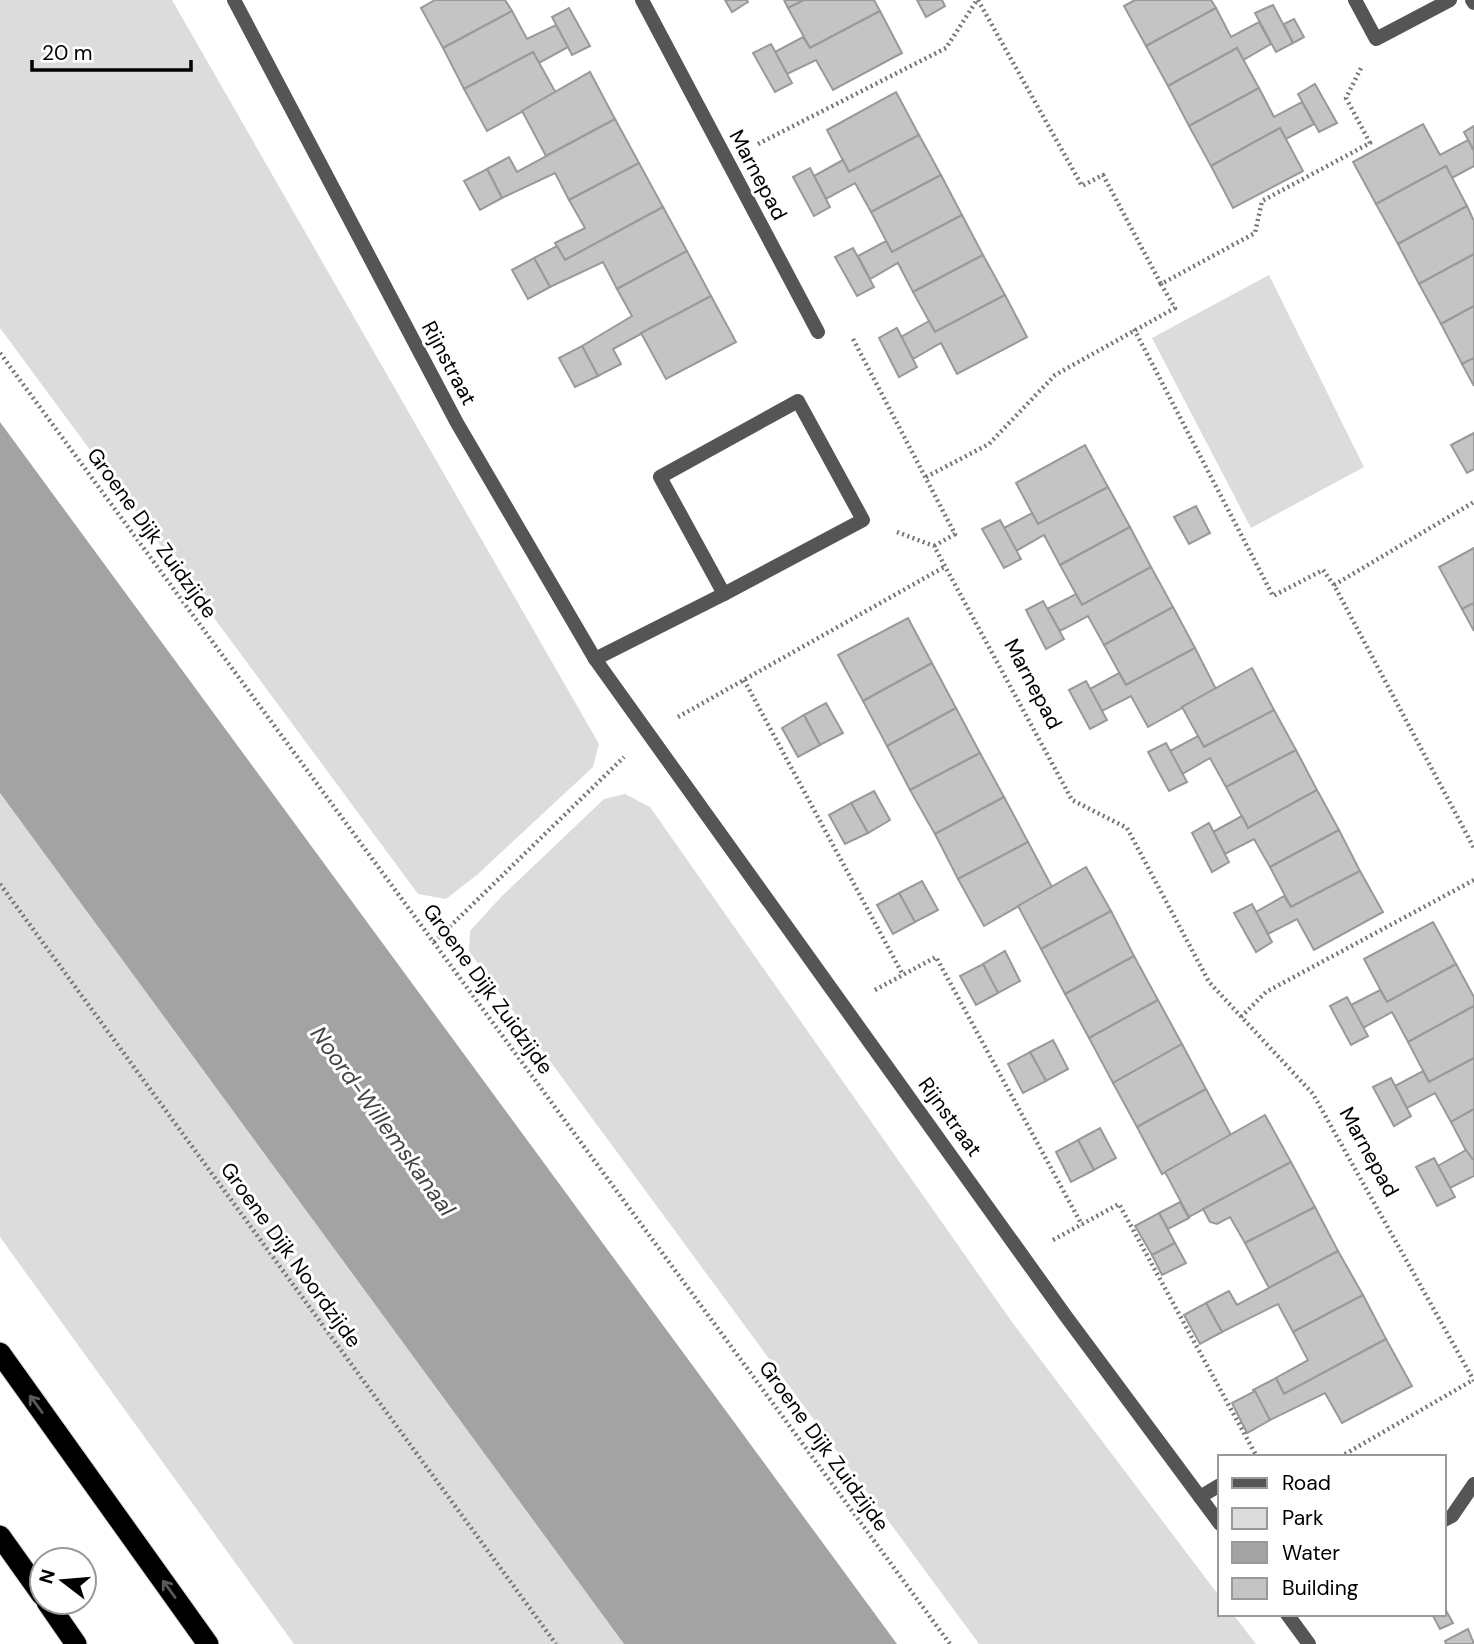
<svg xmlns="http://www.w3.org/2000/svg" width="1474" height="1644" font-family="'DM Sans',sans-serif">
	<style>
		.green { fill: #dcdcdc }
		.water { fill: #a3a3a3 }
		.building { fill: #c4c4c4; stroke: #999; stroke-width: 2 }
		.lines { fill: none; stroke-linecap: round; stroke-linejoin: round }
		.highway-casing { stroke: #dbdbdb; stroke-width: 23 }
		.path { stroke: #777; stroke-width: 4.5; stroke-dasharray: 2 3.5; stroke-linecap: butt }
		.lane { stroke: #555; stroke-width: 14 }
		.street { stroke: #555; stroke-width: 14 }
		.highway { stroke: #000; stroke-width: 21 }
		.oneway { stroke: #595959 }
		.labels { text-anchor: middle; stroke-width: 6; stroke-linejoin: round; paint-order: stroke }
		.street-label { font-size: 21px; fill: #000; stroke: #fff }
		.water-label { font-size: 23px; font-style: italic; fill: #444; stroke: #fff }
	</style>
	<rect width="100%" height="100%" fill="#fff"/>
	<g class="green">
		<polygon points="0,0 172,0 599,744 593,767 478,874 446,899 418,894 0,328"/>
		<polygon points="1269,275 1364,467 1251,528 1152,338"/>
		<polygon points="0,793 624,1644 294,1644 0,1237"/>
		<polygon points="625,794 650,807 1012,1322 1220,1597 1220,1614 1233,1614 1256,1644 979,1644 469,951 470,931 501,897 604,799"/>
	</g>
	<polygon class="water" points="0,422 897,1644 624,1644 0,793"/>
	<g class="building">
		<polygon points="435,0 505,0 512,11 443,48 421,8"/>
		<polygon points="725,0 747,0 748,2 732,12"/>
		<polygon points="784,0 804,0 788,8"/>
		<polygon points="804,0 874,0 880,11 810,48 788,8"/>
		<polygon points="917,0 942,0 945,6 926,17"/>
		<polygon points="1135,0 1211,0 1216,8 1146,46 1124,6"/>
		<polygon points="1273,5 1293,43 1276,52 1255,13"/>
		<polygon points="569,8 590,46 572,55 552,17"/>
		<polygon points="1216,8 1231,37 1259,22 1271,44 1243,60 1237,48 1168,86 1146,46"/>
		<polygon points="512,11 527,39 556,25 568,47 539,63 533,52 464,89 443,48"/>
		<polygon points="880,11 902,53 833,90 816,60 787,74 775,52 803,37 810,48"/>
		<polygon points="1294,19 1304,37 1293,43 1284,24"/>
		<polygon points="771,44 792,83 775,92 753,53"/>
		<polygon points="1237,48 1259,88 1189,126 1168,86"/>
		<polygon points="533,52 556,93 487,131 464,89"/>
		<polygon points="590,72 615,119 546,156 522,111"/>
		<polygon points="1315,84 1337,123 1319,132 1298,94"/>
		<polygon points="1259,88 1274,117 1302,102 1314,124 1286,139 1280,128 1211,166 1189,126"/>
		<polygon points="896,92 919,135 849,172 827,130"/>
		<polygon points="615,119 639,163 569,200 555,173 502,198 487,169 509,157 517,172"/>
		<polygon points="1423,124 1440,155 1468,140 1474,151 1474,166 1452,178 1446,166 1376,204 1353,162"/>
		<polygon points="1474,126 1474,151 1464,132"/>
		<polygon points="1280,128 1303,171 1233,208 1211,166"/>
		<polygon points="919,135 941,175 871,212 855,183 826,199 814,176 843,160 849,172"/>
		<polygon points="639,163 663,207 565,260 555,243 585,228 569,200"/>
		<polygon points="1446,166 1467,206 1398,244 1376,204"/>
		<polygon points="810,168 830,207 814,216 793,177"/>
		<polygon points="487,169 502,198 480,210 464,181"/>
		<polygon points="941,175 962,215 892,252 871,212"/>
		<polygon points="1467,206 1474,221 1474,254 1419,284 1398,244"/>
		<polygon points="663,207 687,251 617,289 603,262 550,287 534,258 557,246 565,260"/>
		<polygon points="962,215 983,255 913,292 898,263 870,279 858,256 886,241 892,252"/>
		<polygon points="853,248 874,287 857,296 835,257"/>
		<polygon points="687,251 711,296 613,349 621,364 598,376 582,346 632,316 617,289"/>
		<polygon points="1474,254 1474,306 1441,324 1419,284"/>
		<polygon points="983,255 1005,295 935,332 913,292"/>
		<polygon points="534,258 550,287 528,299 512,270"/>
		<polygon points="1005,295 1027,337 957,374 941,343 913,359 901,337 929,321 935,332"/>
		<polygon points="711,296 736,342 666,379 641,333"/>
		<polygon points="1474,306 1474,358 1462,364 1441,324"/>
		<polygon points="897,328 917,367 899,377 879,338"/>
		<polygon points="582,346 598,376 575,387 559,358"/>
		<polygon points="1474,358 1474,386 1462,364"/>
		<polygon points="1474,433 1474,469 1467,473 1451,445"/>
		<polygon points="1085,445 1108,487 1038,524 1016,483"/>
		<polygon points="1108,487 1130,527 1060,565 1044,535 1016,551 1004,528 1032,513 1038,524"/>
		<polygon points="1196,506 1210,533 1189,544 1174,517"/>
		<polygon points="1000,520 1021,559 1004,568 982,529"/>
		<polygon points="1130,527 1151,567 1082,605 1060,565"/>
		<polygon points="1474,548 1474,603 1462,609 1439,567"/>
		<polygon points="1151,567 1173,607 1104,645 1088,616 1060,631 1047,609 1076,594 1082,605"/>
		<polygon points="1043,601 1064,639 1046,649 1026,610"/>
		<polygon points="1474,603 1474,631 1462,609"/>
		<polygon points="1173,607 1195,648 1126,685 1104,645"/>
		<polygon points="908,618 932,663 863,701 838,655"/>
		<polygon points="1195,648 1216,689 1148,727 1131,696 1102,711 1090,689 1119,673 1126,685"/>
		<polygon points="932,663 956,708 887,746 863,701"/>
		<polygon points="1252,668 1274,710 1204,747 1182,707"/>
		<polygon points="1086,681 1107,720 1090,729 1069,690"/>
		<polygon points="826,703 843,733 820,745 804,715"/>
		<polygon points="956,708 980,753 910,790 887,746"/>
		<polygon points="1274,710 1296,750 1226,787 1210,758 1182,774 1170,751 1198,736 1204,747"/>
		<polygon points="804,715 820,745 798,757 782,728"/>
		<polygon points="1166,743 1187,782 1169,791 1148,752"/>
		<polygon points="1296,750 1317,790 1248,828 1226,787"/>
		<polygon points="980,753 1004,797 935,834 910,790"/>
		<polygon points="1317,790 1339,830 1270,867 1254,839 1225,854 1213,832 1242,816 1248,828"/>
		<polygon points="874,791 890,820 868,833 851,803"/>
		<polygon points="1004,797 1028,842 958,879 935,834"/>
		<polygon points="851,803 868,833 845,844 829,815"/>
		<polygon points="1209,823 1229,862 1212,872 1192,833"/>
		<polygon points="1339,830 1360,871 1291,907 1270,867"/>
		<polygon points="1028,842 1052,887 984,926 958,879"/>
		<polygon points="1086,867 1111,911 1041,949 1018,906"/>
		<polygon points="1360,871 1383,912 1314,950 1297,919 1268,934 1256,912 1284,896 1291,907"/>
		<polygon points="922,881 938,910 915,922 899,893"/>
		<polygon points="899,893 915,922 893,934 877,905"/>
		<polygon points="1252,904 1272,942 1256,952 1234,913"/>
		<polygon points="1111,911 1134,956 1065,994 1041,949"/>
		<polygon points="1433,922 1456,964 1387,1002 1364,959"/>
		<polygon points="1005,951 1020,981 998,993 983,964"/>
		<polygon points="1134,956 1158,1000 1089,1038 1065,994"/>
		<polygon points="983,964 998,993 976,1005 960,976"/>
		<polygon points="1456,964 1474,997 1474,1006 1408,1042 1392,1012 1363,1028 1351,1005 1380,990 1387,1002"/>
		<polygon points="1347,997 1368,1036 1351,1045 1330,1006"/>
		<polygon points="1158,1000 1182,1044 1113,1083 1089,1038"/>
		<polygon points="1474,1006 1474,1058 1429,1082 1408,1042"/>
		<polygon points="1053,1040 1068,1069 1046,1081 1030,1052"/>
		<polygon points="1182,1044 1206,1089 1137,1127 1113,1083"/>
		<polygon points="1030,1052 1046,1081 1023,1093 1008,1064"/>
		<polygon points="1474,1058 1474,1109 1451,1122 1435,1093 1407,1108 1395,1086 1423,1071 1429,1082"/>
		<polygon points="1391,1078 1411,1116 1394,1126 1373,1087"/>
		<polygon points="1206,1089 1231,1135 1162,1174 1137,1127"/>
		<polygon points="1474,1109 1474,1161 1472,1162 1451,1122"/>
		<polygon points="1265,1115 1291,1162 1189,1217 1165,1172"/>
		<polygon points="1100,1128 1116,1158 1094,1170 1078,1140"/>
		<polygon points="1078,1140 1094,1170 1071,1182 1056,1152"/>
		<polygon points="1466,1150 1474,1161 1474,1176 1450,1188 1438,1166"/>
		<polygon points="1434,1158 1455,1197 1437,1206 1416,1167"/>
		<polygon points="1291,1162 1315,1207 1245,1243 1230,1217 1217,1224 1210,1222 1203,1209"/>
		<polygon points="1180,1202 1189,1218 1168,1229 1159,1213"/>
		<polygon points="1315,1207 1338,1251 1269,1288 1245,1243"/>
		<polygon points="1159,1213 1175,1243 1152,1255 1135,1226"/>
		<polygon points="1175,1243 1186,1263 1162,1275 1152,1255"/>
		<polygon points="1338,1251 1363,1295 1293,1332 1278,1304 1222,1332 1206,1303 1229,1291 1237,1305"/>
		<polygon points="1363,1295 1386,1339 1284,1394 1276,1378 1308,1360 1293,1332"/>
		<polygon points="1206,1303 1222,1332 1200,1344 1184,1315"/>
		<polygon points="1386,1339 1412,1386 1342,1423 1325,1393 1270,1420 1253,1390 1276,1378 1284,1394"/>
		<polygon points="1255,1391 1270,1420 1247,1433 1232,1403"/>
		<polygon points="1444,1607 1453,1623 1440,1629 1432,1614 1444,1614"/>
		<polygon points="1468,1629 1474,1644 1446,1644 1445,1641"/>
	</g>
	<g class="lines">
		<defs>
			<g id="highway">
				<polyline points="0,1353 208,1644"/>
				<polyline points="0,1536 42,1595"/>
				<polyline points="47,1602 76,1644"/>
			</g>
		</defs>
		<use href="#highway" class="highway-casing"/>
		<g class="path">
			<polyline points="978,0 1082,186 1103,175 1161,284"/>
			<polyline points="758,144 946,48 977,0"/>
			<polyline points="1134,329 1273,596 1323,570 1334,585 1474,848"/>
			<polyline points="853,339 955,534 934,546"/>
			<polyline points="0,353 950,1644"/>
			<polyline points="926,477 989,444 1055,375 1175,308 1161,284 1255,233 1262,201 1370,143 1346,98 1361,68"/>
			<polyline points="897,532 934,546 1072,800 1127,828 1209,982 1313,1094 1474,1381"/>
			<polyline points="1334,585 1474,502"/>
			<polyline points="744,680 903,975"/>
			<polyline points="678,717 946,566"/>
			<polyline points="0,884 556,1644"/>
			<polyline points="434,942 624,757"/>
			<polyline points="875,990 936,957 1082,1225"/>
			<polyline points="1241,1017 1266,992 1474,880"/>
			<polyline points="1053,1240 1119,1204 1257,1457"/>
			<polyline points="1340,1457 1473,1380"/>
		</g>
		<polyline class="lane" points="1200,1497 1220,1485"/>
		<g class="street">
			<polyline points="234,0 457,423 595,659 1065,1315 1220,1524"/>
			<polyline points="642,0 818,332"/>
			<polyline points="1355,0 1376,39 1450,0"/>
			<polyline points="1472,0 1474,3"/>
			<polygon points="798,401 863,520 724,594 660,477"/>
			<polyline points="595,659 724,594"/>
			<polyline points="1444,1520 1452,1516 1474,1484"/>
			<polyline points="1287,1614 1309,1644"/>
		</g>
		<use href="#highway" class="highway"/>
	</g>
	<defs><path id="oneway-shaft" d="M-6 0H5M1.5-3L5.5 0L1.5 3" fill="none" stroke-width="1.6" stroke-linecap="round" stroke-linejoin="round" transform="scale(1.75)"/></defs>
	<g class="oneway">
		<use href="#oneway-shaft" transform="translate(36 1404) rotate(-126)"/>
		<use href="#oneway-shaft" transform="translate(169 1589) rotate(-126)"/>
	</g>
	<g class="labels">
		<g class="street-label">
			<text transform="translate(758 175) rotate(62)" y="7">Marnepad</text>
			<text transform="translate(449 363) rotate(62)" y="7">Rijnstraat</text>
			<text transform="translate(152 533) rotate(54)" y="7">Groene Dijk Zuidzijde</text>
			<text transform="translate(1033 684) rotate(62)" y="7">Marnepad</text>
			<text transform="translate(488 989) rotate(54)" y="7">Groene Dijk Zuidzijde</text>
			<text transform="translate(950 1117) rotate(54)" y="7">Rijnstraat</text>
			<text transform="translate(1369 1152) rotate(61)" y="7">Marnepad</text>
			<text transform="translate(291 1255) rotate(54)" y="7">Groene Dijk Noordzijde</text>
			<text transform="translate(824 1446) rotate(54)" y="7">Groene Dijk Zuidzijde</text>
		</g>
		<g class="water-label">
			<text transform="translate(383 1121) rotate(54)" y="8">Noord-Willemskanaal</text>
		</g>
	</g>
	<rect x="1218" y="1455" width="228" height="161" fill="#ffffff" stroke="#999999" stroke-width="2"/>
	<rect x="1232" y="1478" width="35" height="10" fill="#555555" stroke="#999999" stroke-width="2"/>
	<text x="1282" y="1490" font-size="21" fill="#000000">Road</text>
	<rect x="1232" y="1508" width="35" height="21" fill="#dcdcdc" stroke="#999999" stroke-width="2"/>
	<text x="1282" y="1525" font-size="21" fill="#000000">Park</text>
	<rect x="1232" y="1542" width="35" height="21" fill="#a3a3a3" stroke="#999999" stroke-width="2"/>
	<text x="1282" y="1560" font-size="21" fill="#000000">Water</text>
	<rect x="1232" y="1578" width="35" height="21" fill="#c4c4c4" stroke="#999999" stroke-width="2"/>
	<text x="1282" y="1595" font-size="21" fill="#000000">Building</text>
	<g transform="translate(63 1581) rotate(286)"><circle r="33" fill="#ffffff" stroke="#999999" stroke-width="2"/>
	<path d="M0-5L12 26L0 18L-12 26Z" fill="#000000"/>
	<text y="-10" font-size="19" font-weight="bold" text-anchor="middle" fill="#000000">N</text>
	</g>
	<path d="M32 60v10h159v-10" fill="none" stroke="#000000" stroke-width="3.5"/>
	<text x="42" y="60" font-size="21" fill="#000000" stroke="#ffffff" stroke-width="5" paint-order="stroke">20 m</text>
</svg>
